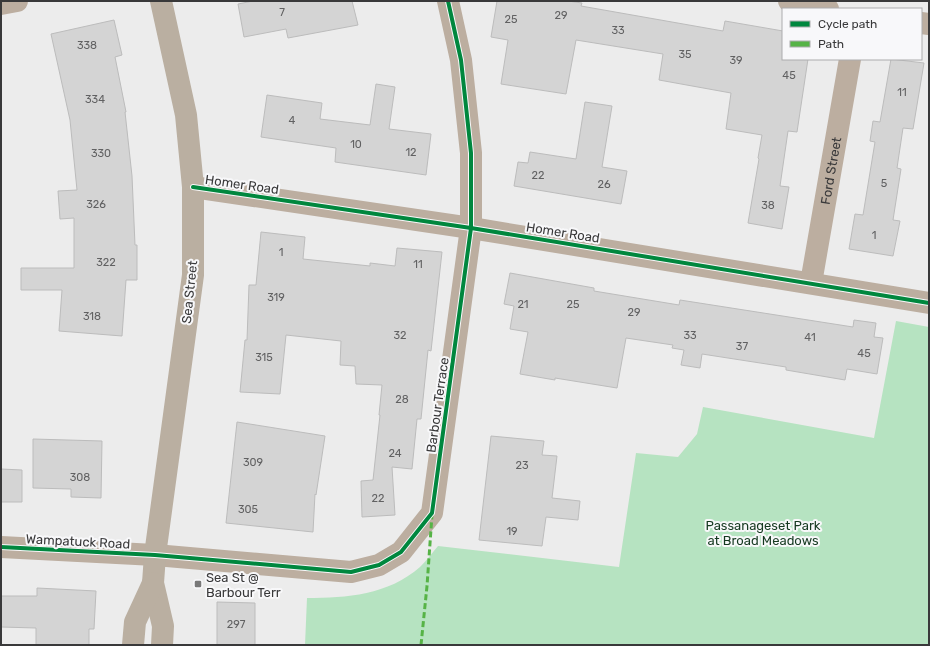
<svg xmlns="http://www.w3.org/2000/svg" width="930" height="646" font-family="Rubik,sans-serif">
	<style>
		.green { fill: #b6e3c1 }
		.building { fill: #d4d4d4; stroke: #bcbcbc }
		.lines { fill: none; stroke-linecap: round; stroke-linejoin: round }
		.minor { stroke: #bcaea0; stroke-width: 22 }
		.major { stroke: #baafa1; stroke-width: 22 }
		.quiet { stroke: #56b346; stroke-width: 3; stroke-dasharray: 6 3; stroke-linecap: butt }
		.cycleway-casing { stroke: #f8f8fa; stroke-width: 6 }
		.cycleway { stroke: #00873e; stroke-width: 4 }
		.poi-dot { fill: #787878; stroke: #f8f8fa; stroke-width: 1.5 }
		.labels { text-anchor: middle; stroke-width: 4; stroke-linejoin: round; paint-order: stroke }
		.number-label { font-size: 11px; fill: #616162 }
		.street-label { font-size: 13px; fill: #39393a; stroke: #f8f8fa }
		.park-label { font-size: 13px; fill: #153920; stroke: #f8f8fa }
		.poi-label { font-size: 13px; fill: #39393a; stroke: #f8f8fa; text-anchor: start }
	</style>
	<rect width="100%" height="100%" fill="#ececec"/>
	<path class="green" d="M896,321l33,6v318h-624l2,-47c40,0 81,-3 113,-31 6,-6 12,-14 18,-21l181,21 17,-114 42,4 19,-23 6,-27 171,31z"/>
	<g class="building">
		<polygon points="253,1 352,1 358,25 288,38 286,29 244,37 238,4"/>
		<polygon points="497,1 568,1 582,3 581,6 723,31 725,21 783,31 783,59 808,59 797,132 788,131 780,186 789,187 782,229 748,223 759,159 758,158 762,135 726,129 731,93 659,80 663,54 576,40 566,94 501,84 508,40 491,37"/>
		<polygon points="114,20 122,55 115,57 126,112 125,112 132,176 135,245 137,245 137,280 126,280 122,336 59,331 62,290 21,290 21,268 74,268 74,218 60,219 58,191 77,190 70,120 51,34"/>
		<polygon points="891,59 924,63 913,129 903,128 897,168 901,169 893,220 900,221 893,256 849,249 855,214 863,215 875,142 870,141 873,121 880,122"/>
		<polygon points="376,84 395,87 389,129 431,134 426,175 335,162 336,148 261,137 267,95 322,103 320,119 370,125"/>
		<polygon points="585,102 612,106 602,167 627,171 621,204 514,186 518,162 528,163 530,152 576,159"/>
		<polygon points="261,232 305,237 303,259 370,266 370,263 395,266 397,248 442,252 431,351 428,350 421,419 417,419 412,469 392,467 395,515 362,517 361,481 373,480 380,415 379,415 382,385 356,384 355,366 340,365 341,341 286,335 280,394 240,392 245,340 247,340 249,285 256,285"/>
		<polygon points="510,273 594,288 594,291 679,305 680,300 853,327 854,320 876,323 874,337 883,338 877,374 847,369 845,380 786,370 786,367 702,354 700,368 681,365 684,350 672,348 673,345 626,338 617,388 555,378 555,380 520,374 528,332 510,329 514,306 504,304"/>
		<polygon points="237,422 325,436 316,495 315,494 313,532 226,523"/>
		<polygon points="491,436 544,441 542,455 557,456 552,498 580,501 578,520 546,517 542,546 479,540"/>
		<polygon points="33,439 102,441 101,498 71,497 71,489 33,488"/>
		<polygon points="1,469 22,470 22,502 1,502"/>
		<polygon points="37,588 96,591 94,629 89,629 89,645 36,645 36,628 1,627 1,596 37,596"/>
		<polygon points="217,602 255,603 255,645 217,645"/>
	</g>
	<g class="lines">
		<g class="minor">
			<polyline points="789,1 828,9"/>
			<polyline points="1,4 17,1"/>
			<polyline points="921,23 929,24"/>
			<polyline points="193,187 471,228 929,303"/>
			<path id="s1" d="M811,283l39,-224"/>
			<polyline points="1,547 155,555 351,572 379,565 401,552 432,513 471,228 471,153 461,60 448,1"/>
		</g>
		<g class="major">
			<polyline points="161,1 186,115 193,187 193,275 155,555 153,583 163,626 162,645"/>
			<polyline points="133,645 135,622 153,583"/>
		</g>
		<polyline class="quiet" points="421,645 427,586 432,515"/>
		<defs>
			<g id="cycleway">
				<polyline points="193,187 471,228 929,303"/>
				<polyline points="1,547 155,555 351,572 379,565 401,552 432,513 471,228 471,153 461,60 448,1"/>
			</g>
		</defs>
		<use href="#cycleway" class="cycleway-casing"/>
		<use href="#cycleway" class="cycleway"/>
	</g>
	<rect class="poi-dot" x="194" y="580" width="8" height="8" rx="2"/>
	<g class="labels">
		<g class="number-label">
			<text x="282" y="16">7</text>
			<text x="561" y="19">29</text>
			<text x="511" y="23">25</text>
			<text x="618" y="34">33</text>
			<text x="87" y="49">338</text>
			<text x="685" y="58">35</text>
			<text x="736" y="64">39</text>
			<text x="789" y="79">45</text>
			<text x="902" y="96">11</text>
			<text x="95" y="103">334</text>
			<text x="292" y="124">4</text>
			<text x="356" y="148">10</text>
			<text x="411" y="156">12</text>
			<text x="101" y="157">330</text>
			<text x="538" y="179">22</text>
			<text x="884" y="187">5</text>
			<text x="604" y="188">26</text>
			<text x="96" y="208">326</text>
			<text x="768" y="209">38</text>
			<text x="874" y="239">1</text>
			<text x="281" y="256">1</text>
			<text x="106" y="266">322</text>
			<text x="418" y="268">11</text>
			<text x="276" y="301">319</text>
			<text x="523" y="308">21</text>
			<text x="573" y="308">25</text>
			<text x="634" y="316">29</text>
			<text x="92" y="320">318</text>
			<text x="400" y="339">32</text>
			<text x="690" y="339">33</text>
			<text x="810" y="341">41</text>
			<text x="742" y="350">37</text>
			<text x="864" y="357">45</text>
			<text x="264" y="361">315</text>
			<text x="402" y="403">28</text>
			<text x="395" y="457">24</text>
			<text x="253" y="466">309</text>
			<text x="522" y="469">23</text>
			<text x="80" y="481">308</text>
			<text x="378" y="502">22</text>
			<text x="248" y="513">305</text>
			<text x="512" y="535">19</text>
			<text x="236" y="628">297</text>
		</g>
		<g class="street-label">
			<text dy="5" stroke="none"><textPath href="#s1" startOffset="114">Ford Street</textPath></text>
			<text transform="translate(242 184) rotate(8)" y="5">Homer Road</text>
			<text transform="translate(563 232) rotate(9)" y="5">Homer Road</text>
			<text transform="translate(189 292) rotate(-84)" y="5">Sea Street</text>
			<text transform="translate(437 405) rotate(-82)" y="5">Barbour Terrace</text>
			<text transform="translate(78 541) rotate(3)" y="5">Wampatuck Road</text>
		</g>
		<g class="park-label">
			<text x="763" y="530">Passanageset Park<tspan x="763" dy="15">at Broad Meadows</tspan></text>
		</g>
		<g class="poi-label">
			<text x="206" y="582">Sea St @<tspan x="206" dy="15">Barbour Terr</tspan></text>
		</g>
	</g>
	<rect width="930" height="646" fill="none" stroke="#39393a" stroke-width="4"/>
	<rect x="782" y="8" width="140" height="52" fill="#f8f8fa" stroke="#acacad"/>
	<rect x="790" y="21" width="20" height="6" fill="#00873e" stroke="#acacad"/>
	<text x="818" y="28" font-size="12" fill="#39393a">Cycle path</text>
	<rect x="790" y="41" width="20" height="6" fill="#56b346" stroke="#acacad"/>
	<text x="818" y="48" font-size="12" fill="#39393a">Path</text>
</svg>
